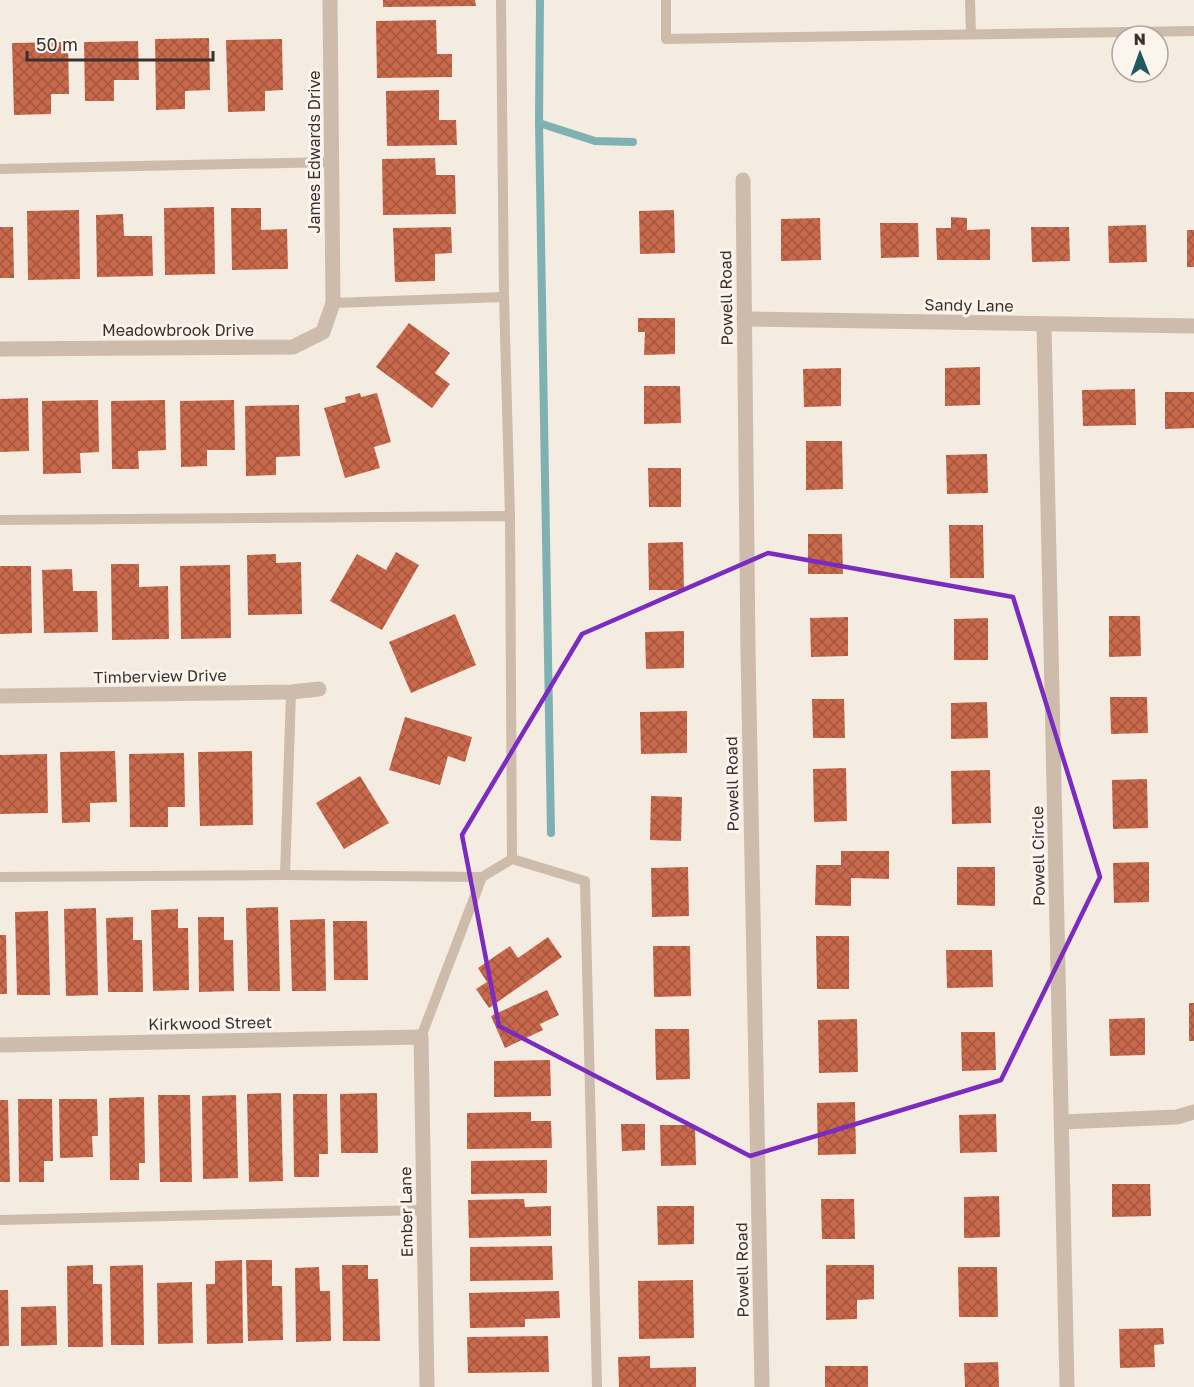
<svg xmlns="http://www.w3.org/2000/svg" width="1194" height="1387" font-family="'Golos Text',sans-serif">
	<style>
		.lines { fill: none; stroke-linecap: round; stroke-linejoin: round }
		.stream { stroke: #7fb0b2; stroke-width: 8 }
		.building { fill: url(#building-cross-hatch) }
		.service { stroke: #cdbbac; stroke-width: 10 }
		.minor { stroke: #cdbbac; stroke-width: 15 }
		.marked { fill: none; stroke: #7b2cbf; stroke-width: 4.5; stroke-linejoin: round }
		.labels { text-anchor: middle; stroke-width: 6; stroke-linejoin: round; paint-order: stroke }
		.street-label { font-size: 16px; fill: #3b302b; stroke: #fbf5ee }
	</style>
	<defs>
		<pattern id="building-cross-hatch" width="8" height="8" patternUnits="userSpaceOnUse" patternTransform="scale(1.5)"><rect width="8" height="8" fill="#c8694b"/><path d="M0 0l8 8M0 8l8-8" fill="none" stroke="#a4573f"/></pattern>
	</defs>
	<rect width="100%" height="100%" fill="#f4ebe1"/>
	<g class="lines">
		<g class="stream">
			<polyline points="540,0 539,123 551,833"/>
			<polyline points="539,123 595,141 633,142"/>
		</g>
	</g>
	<g class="building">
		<polygon points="383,0 475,0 476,6 383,7"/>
		<polygon points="436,20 437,54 452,54 452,77 377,78 376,21"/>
		<polygon points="209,38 210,90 185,91 185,109 156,110 155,39"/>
		<polygon points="282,39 283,90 265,91 265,111 228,112 226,40"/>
		<polygon points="138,41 139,80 114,80 114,101 85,101 84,42"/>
		<polygon points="68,42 69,94 51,94 51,114 14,115 12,43"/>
		<polygon points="439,90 439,120 456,120 457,145 387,146 386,91"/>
		<polygon points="435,158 436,175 455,175 456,214 383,215 382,159"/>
		<polygon points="214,207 215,274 165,275 164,208"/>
		<polygon points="231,208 261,208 261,230 287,229 288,269 232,270"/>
		<polygon points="79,210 80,279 28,280 27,211"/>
		<polygon points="674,210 675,253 640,254 639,211"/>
		<polygon points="123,214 124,236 152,236 153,276 97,277 96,215"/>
		<polygon points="951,217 967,218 967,230 990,229 990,260 937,260 936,228 951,228"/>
		<polygon points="820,218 821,260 781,261 781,219"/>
		<polygon points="880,223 918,223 919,257 881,258"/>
		<polygon points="1146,225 1147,262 1109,263 1108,226"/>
		<polygon points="0,227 13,227 14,278 0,278"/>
		<polygon points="451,227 452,253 435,254 435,281 395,282 393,228"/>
		<polygon points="1031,227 1069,227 1070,261 1032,262"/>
		<rect x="1187" y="230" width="7" height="37"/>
		<polygon points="638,318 675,318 675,354 644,355 645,332 638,332"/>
		<polygon points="409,323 450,353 435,373 450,384 432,408 376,367"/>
		<polygon points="980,367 980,405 945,406 945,368"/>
		<polygon points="841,368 841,406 804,407 803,369"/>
		<polygon points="644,386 680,386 681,423 644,424"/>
		<polygon points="1135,389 1136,425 1083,426 1082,390"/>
		<polygon points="1165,392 1194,392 1194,428 1165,429"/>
		<polygon points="360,393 361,397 377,393 391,442 374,447 380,468 345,478 324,408 346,402 345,397"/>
		<polygon points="28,398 29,451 0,452 0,399"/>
		<polygon points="98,400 99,452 80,453 81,473 43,474 42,401"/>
		<polygon points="165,400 166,450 138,451 139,469 112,469 111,401"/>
		<polygon points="234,400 235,450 207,450 207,466 181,467 180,401"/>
		<polygon points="299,405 300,456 276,457 276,475 246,476 245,406"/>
		<polygon points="806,441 842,441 843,489 806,490"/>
		<polygon points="987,454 988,493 947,494 946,455"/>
		<polygon points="648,468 681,468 681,507 649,507"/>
		<polygon points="949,525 983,525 984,578 950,578"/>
		<polygon points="808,534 842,534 843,574 808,574"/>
		<polygon points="683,542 684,590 649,590 648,543"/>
		<polygon points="396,552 419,565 382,630 330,601 357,554 386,570"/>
		<polygon points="276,554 276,563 301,562 302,614 248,615 247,555"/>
		<polygon points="111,564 139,564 139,587 168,586 169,639 112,640"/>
		<polygon points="230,565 231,638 181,639 180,566"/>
		<polygon points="0,566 31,566 32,633 0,634"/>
		<polygon points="72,569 73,591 97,591 98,632 44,633 42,570"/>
		<polygon points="455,614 476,665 411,693 389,642"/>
		<polygon points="1109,616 1140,616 1141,656 1109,657"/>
		<polygon points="848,617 848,656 811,657 810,618"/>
		<polygon points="988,618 988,660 954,660 954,619"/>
		<polygon points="684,631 684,668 646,669 645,632"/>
		<polygon points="1110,697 1147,697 1148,733 1111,734"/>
		<polygon points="812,699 844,699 845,738 813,738"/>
		<polygon points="987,702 988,738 951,739 951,703"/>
		<polygon points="687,711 687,753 641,754 640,712"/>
		<polygon points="405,717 472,737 465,762 448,756 440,785 389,770"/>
		<polygon points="115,751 117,802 90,803 90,822 62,823 60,752"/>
		<polygon points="252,751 253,825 200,826 198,752"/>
		<polygon points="184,753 185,807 168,807 168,827 130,827 129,754"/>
		<polygon points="47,754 48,813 0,814 0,755"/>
		<polygon points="846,768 847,821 814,822 813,769"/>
		<polygon points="990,770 991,823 952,824 951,771"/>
		<polygon points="360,776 389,823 344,849 316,803"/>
		<polygon points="1147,779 1148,828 1113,829 1112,780"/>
		<polygon points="651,796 682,797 681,841 650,840"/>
		<polygon points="841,851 889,851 889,879 851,878 851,906 815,905 816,865 841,865"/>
		<polygon points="1149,862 1149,902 1114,903 1113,863"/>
		<polygon points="688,867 689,916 652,917 651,868"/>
		<polygon points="957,867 995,867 995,906 957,905"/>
		<polygon points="278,907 280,991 248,991 246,908"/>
		<polygon points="96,908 98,995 66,996 64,909"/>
		<polygon points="178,909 178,928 188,928 189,990 153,991 151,910"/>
		<polygon points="48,911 50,995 17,995 15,912"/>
		<polygon points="133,917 133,940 142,940 143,992 108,992 106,918"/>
		<polygon points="198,917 224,917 224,940 233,940 234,991 199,992"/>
		<polygon points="325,919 326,991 292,991 290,920"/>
		<polygon points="333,921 367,921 368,980 334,980"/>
		<polygon points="0,935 6,935 7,994 0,994"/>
		<polygon points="816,936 849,936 849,989 817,989"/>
		<polygon points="548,937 562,957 489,1008 476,989 487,982 478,968 510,946 518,958"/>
		<polygon points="653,946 690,946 691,996 654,997"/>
		<polygon points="946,950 992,950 993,987 947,988"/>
		<polygon points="547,990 559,1015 540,1024 543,1030 505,1048 491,1016"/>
		<rect x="1189" y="1003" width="5" height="38"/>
		<polygon points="1145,1018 1145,1055 1110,1056 1109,1019"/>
		<polygon points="857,1019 858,1072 819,1073 818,1020"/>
		<polygon points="655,1029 689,1029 690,1079 656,1080"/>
		<polygon points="961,1032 995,1032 996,1070 962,1071"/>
		<polygon points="550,1060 551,1096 494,1097 494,1061"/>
		<polygon points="281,1093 283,1181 249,1182 247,1094"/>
		<polygon points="377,1093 378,1153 341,1153 340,1094"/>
		<polygon points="293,1094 327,1094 328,1154 319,1154 319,1177 294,1177"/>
		<polygon points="158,1095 190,1095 192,1182 160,1182"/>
		<polygon points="236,1095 238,1178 203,1179 202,1096"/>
		<polygon points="144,1097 145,1163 139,1163 139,1180 110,1180 109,1098"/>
		<polygon points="18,1099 52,1099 53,1161 44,1161 44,1182 19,1182"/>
		<polygon points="59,1099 97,1099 98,1136 92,1136 93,1157 60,1158"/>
		<polygon points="0,1100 8,1100 10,1182 0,1182"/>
		<polygon points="855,1102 856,1154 818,1155 817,1103"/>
		<polygon points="531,1112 531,1121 551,1121 552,1148 467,1149 467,1113"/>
		<polygon points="996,1114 997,1152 960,1153 959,1115"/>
		<polygon points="621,1124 645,1124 645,1150 622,1151"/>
		<polygon points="660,1125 695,1125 696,1165 661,1166"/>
		<polygon points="547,1160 547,1193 471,1194 471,1161"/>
		<polygon points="1112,1184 1150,1184 1151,1216 1112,1217"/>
		<polygon points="999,1196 1000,1237 964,1238 964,1197"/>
		<polygon points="524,1199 525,1207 551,1206 551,1236 469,1238 468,1200"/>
		<polygon points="821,1199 854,1199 855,1239 822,1239"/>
		<polygon points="657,1206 694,1206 694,1244 658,1245"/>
		<polygon points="552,1246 553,1280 470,1281 470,1247"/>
		<polygon points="242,1260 243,1343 207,1344 206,1284 215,1284 215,1261"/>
		<polygon points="246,1260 272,1260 272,1286 282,1286 283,1340 248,1341"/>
		<polygon points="93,1265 93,1284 102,1284 103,1347 68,1347 67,1266"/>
		<polygon points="143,1265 144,1345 111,1345 110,1266"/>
		<polygon points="342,1265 368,1265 368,1279 378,1279 380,1341 343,1341"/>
		<polygon points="826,1265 874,1265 874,1299 857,1300 857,1319 826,1320"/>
		<polygon points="319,1267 320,1291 330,1291 331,1341 296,1342 295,1268"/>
		<polygon points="958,1267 997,1267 998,1317 959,1317"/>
		<polygon points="693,1280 694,1338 639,1339 638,1281"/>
		<polygon points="192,1282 193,1343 158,1344 157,1283"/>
		<polygon points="0,1290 8,1290 9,1346 0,1346"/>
		<polygon points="559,1291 560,1318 525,1319 525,1327 470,1328 469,1293"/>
		<polygon points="56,1306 57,1345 21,1346 21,1307"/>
		<polygon points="1163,1328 1164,1344 1154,1345 1155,1367 1120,1368 1119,1329"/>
		<polygon points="548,1336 549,1372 468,1373 467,1337"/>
		<polygon points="650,1356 650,1368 696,1367 696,1387 619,1387 618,1357"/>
		<polygon points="998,1362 999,1387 965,1387 964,1363"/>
		<rect x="825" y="1366" width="43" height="21"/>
	</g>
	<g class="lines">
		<g class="service">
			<polyline points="501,0 504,297"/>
			<polyline points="666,0 666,39 1194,31"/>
			<polyline points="970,0 971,34"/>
			<polyline points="0,169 332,162"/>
			<polyline points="333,303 504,297 510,516"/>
			<polyline points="0,520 510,516 512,859"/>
			<polyline points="285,875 291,692"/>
			<polyline points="0,877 285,875 482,877 512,859 585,881 597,1387"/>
			<polyline points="421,1037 482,877"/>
			<polyline points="0,1220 424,1210"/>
		</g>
		<g class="minor">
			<polyline points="743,180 748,650 762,1387"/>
			<polyline points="744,319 1194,326"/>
			<polyline points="1044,324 1067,1387"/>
			<polyline points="0,349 293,347 323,332 333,303 330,0"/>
			<polyline points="0,696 291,692 319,689"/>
			<polyline points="0,1045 421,1037 427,1387"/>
			<polyline points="1062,1122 1177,1117 1194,1112"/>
		</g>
	</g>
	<path class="marked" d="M768,553l245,44 87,280 -99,203 -251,76 -251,-130 -37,-191 120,-201z"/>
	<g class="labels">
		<g class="street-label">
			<text transform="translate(314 152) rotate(-90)" y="6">James Edwards Drive</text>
			<text transform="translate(726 298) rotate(-91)" y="6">Powell Road</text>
			<text transform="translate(969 305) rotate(1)" y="6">Sandy Lane</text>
			<text x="178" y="336">Meadowbrook Drive</text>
			<text transform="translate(160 676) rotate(-1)" y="6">Timberview Drive</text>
			<text transform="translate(732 784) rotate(-91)" y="6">Powell Road</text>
			<text transform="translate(1038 856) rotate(-91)" y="6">Powell Circle</text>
			<text transform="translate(210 1023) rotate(-1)" y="6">Kirkwood Street</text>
			<text transform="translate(406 1212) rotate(-91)" y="6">Ember Lane</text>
			<text transform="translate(742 1270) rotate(-91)" y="6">Powell Road</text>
		</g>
	</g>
	<g transform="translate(1140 54) rotate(359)"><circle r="28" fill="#fbf5ee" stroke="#aea6a0" stroke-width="1.5"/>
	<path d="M0-4.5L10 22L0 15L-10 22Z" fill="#1f5a5e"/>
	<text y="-9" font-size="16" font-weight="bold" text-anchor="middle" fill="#3b302b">N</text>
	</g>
	<path d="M27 51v9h186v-9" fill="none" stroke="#3b302b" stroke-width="3"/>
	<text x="36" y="51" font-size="18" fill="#3b302b" stroke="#fbf5ee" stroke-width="4.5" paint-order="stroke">50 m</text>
</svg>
